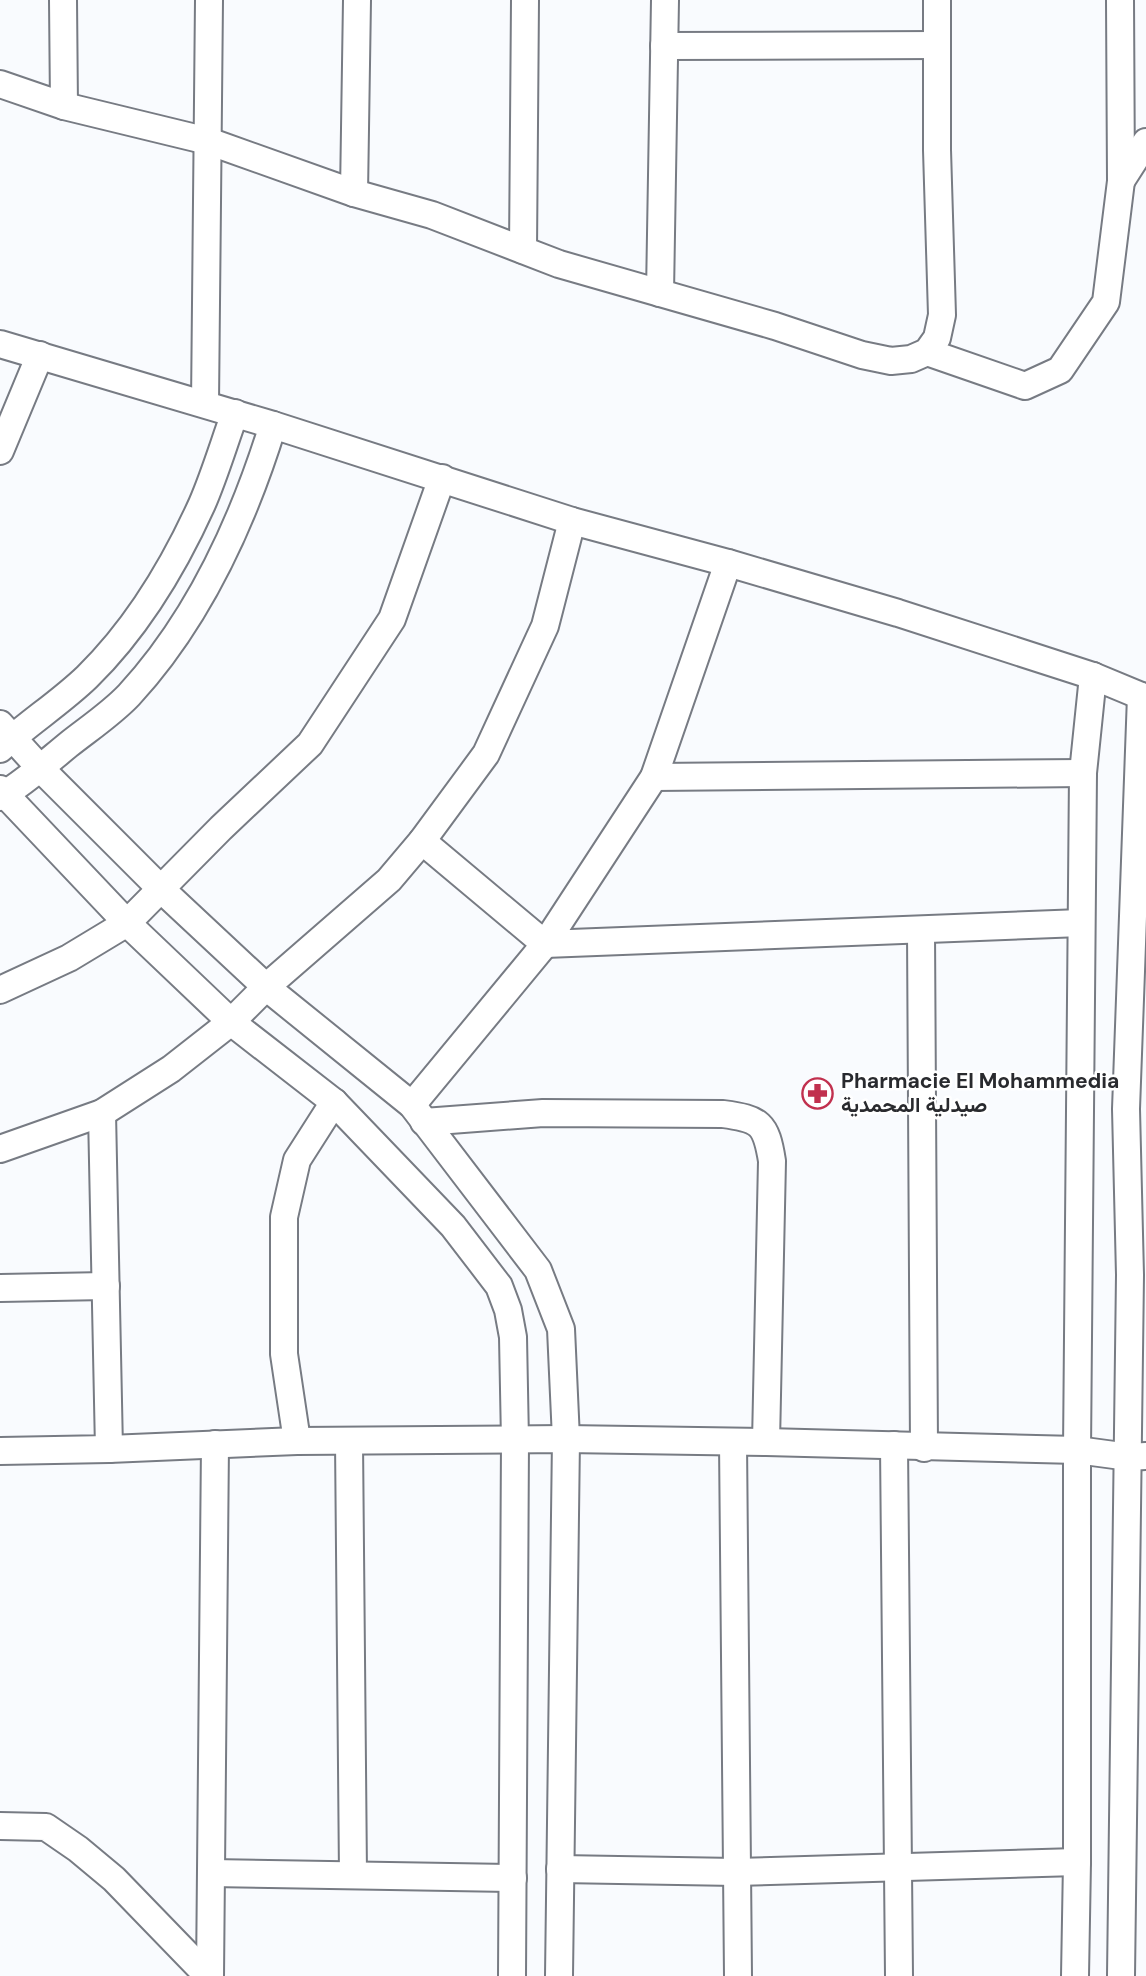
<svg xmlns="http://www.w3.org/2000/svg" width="1146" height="1976" font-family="'DM Sans',Vazirmatn,sans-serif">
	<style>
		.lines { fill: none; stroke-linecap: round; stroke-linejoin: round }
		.street-casing { stroke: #777b83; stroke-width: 30 }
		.street { stroke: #fff; stroke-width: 26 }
		.labels { text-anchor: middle; stroke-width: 5; stroke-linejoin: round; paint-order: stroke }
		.poi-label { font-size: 21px; font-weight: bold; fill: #292a2e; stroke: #fff; text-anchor: start }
	</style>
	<rect width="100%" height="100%" fill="#f9fbfe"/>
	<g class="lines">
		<defs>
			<g id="street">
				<polyline points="664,46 937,45"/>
				<polyline points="0,84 64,106 63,0"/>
				<polyline points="64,106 208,141 354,193 432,215 559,264 775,326 862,355 891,361 911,359 927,352 937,338 942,315 937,150 937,0"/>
				<polyline points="1121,181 1146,142"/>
				<polyline points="354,193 357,0"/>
				<polyline points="523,250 525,0"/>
				<polyline points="660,293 665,0"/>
				<polyline points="0,344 273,425 572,521 728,563 898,613 1093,676 1146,698"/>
				<polyline points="927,352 1025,386 1060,370 1106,302 1121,181 1120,0"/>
				<polyline points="205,404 209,0"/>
				<polyline points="0,451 40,355"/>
				<polyline points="0,724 40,768 162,890 266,987 412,1105 538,1270 561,1329 566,1439 559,1976"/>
				<path d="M0,749c28,-26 60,-46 87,-72 49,-48 87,-111 115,-173 13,-30 22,-61 33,-91"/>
				<polyline points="654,777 1083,773"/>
				<polyline points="0,789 127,923 231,1022 334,1102 453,1226 499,1286 508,1310 513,1337 515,1441 512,1976"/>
				<path d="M0,797c24,-14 46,-34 68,-52 20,-16 43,-31 61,-50 70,-76 114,-173 144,-270"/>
				<polyline points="422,841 545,944 1081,923"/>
				<polyline points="921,931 924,1448"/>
				<polyline points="0,990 69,958 127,923 221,828 310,744 392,619 442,478"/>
				<polyline points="334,1102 297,1160 284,1217 284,1354 297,1441 566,1439 766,1442 1077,1450 1129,1457 1146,1456"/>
				<polyline points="412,1105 545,944 654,777 728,563"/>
				<path d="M424,1122l119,-9 180,1c37,5 43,9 49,47l-6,281"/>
				<polyline points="0,1149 102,1113 171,1069 231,1022 266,987 389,880 422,841 486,754 545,626 572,521"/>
				<polyline points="0,1288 106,1286"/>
				<polyline points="349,1441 353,1875"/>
				<polyline points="733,1442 738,1976"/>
				<polyline points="894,1445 899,1976"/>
				<polyline points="109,1449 297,1441"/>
				<polyline points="0,1451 109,1449 102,1113"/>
				<polyline points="0,1826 46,1827 78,1849 114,1879 208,1976"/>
				<polyline points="560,1869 736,1872 1077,1862"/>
				<polyline points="211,1873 513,1878"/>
				<polyline points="210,1976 215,1444"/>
				<polyline points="1075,1976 1077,1862 1077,1450 1083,773 1093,676"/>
				<polyline points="1121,1976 1130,1275 1126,1109 1141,696"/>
			</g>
		</defs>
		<use href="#street" class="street-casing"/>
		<use href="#street" class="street"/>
	</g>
	<defs>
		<symbol id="pharmacy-ring" viewBox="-11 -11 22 22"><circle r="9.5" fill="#fff" stroke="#c1304e" stroke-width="1.5"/><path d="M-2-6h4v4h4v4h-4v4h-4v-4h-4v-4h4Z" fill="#c1304e"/></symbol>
	</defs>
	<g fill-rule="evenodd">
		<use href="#pharmacy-ring" x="800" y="1076" width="35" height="35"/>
	</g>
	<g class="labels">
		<g class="poi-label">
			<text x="841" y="1088">Pharmacie El Mohammedia<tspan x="841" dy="24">صيدلية المحمدية</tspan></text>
		</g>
	</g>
</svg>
